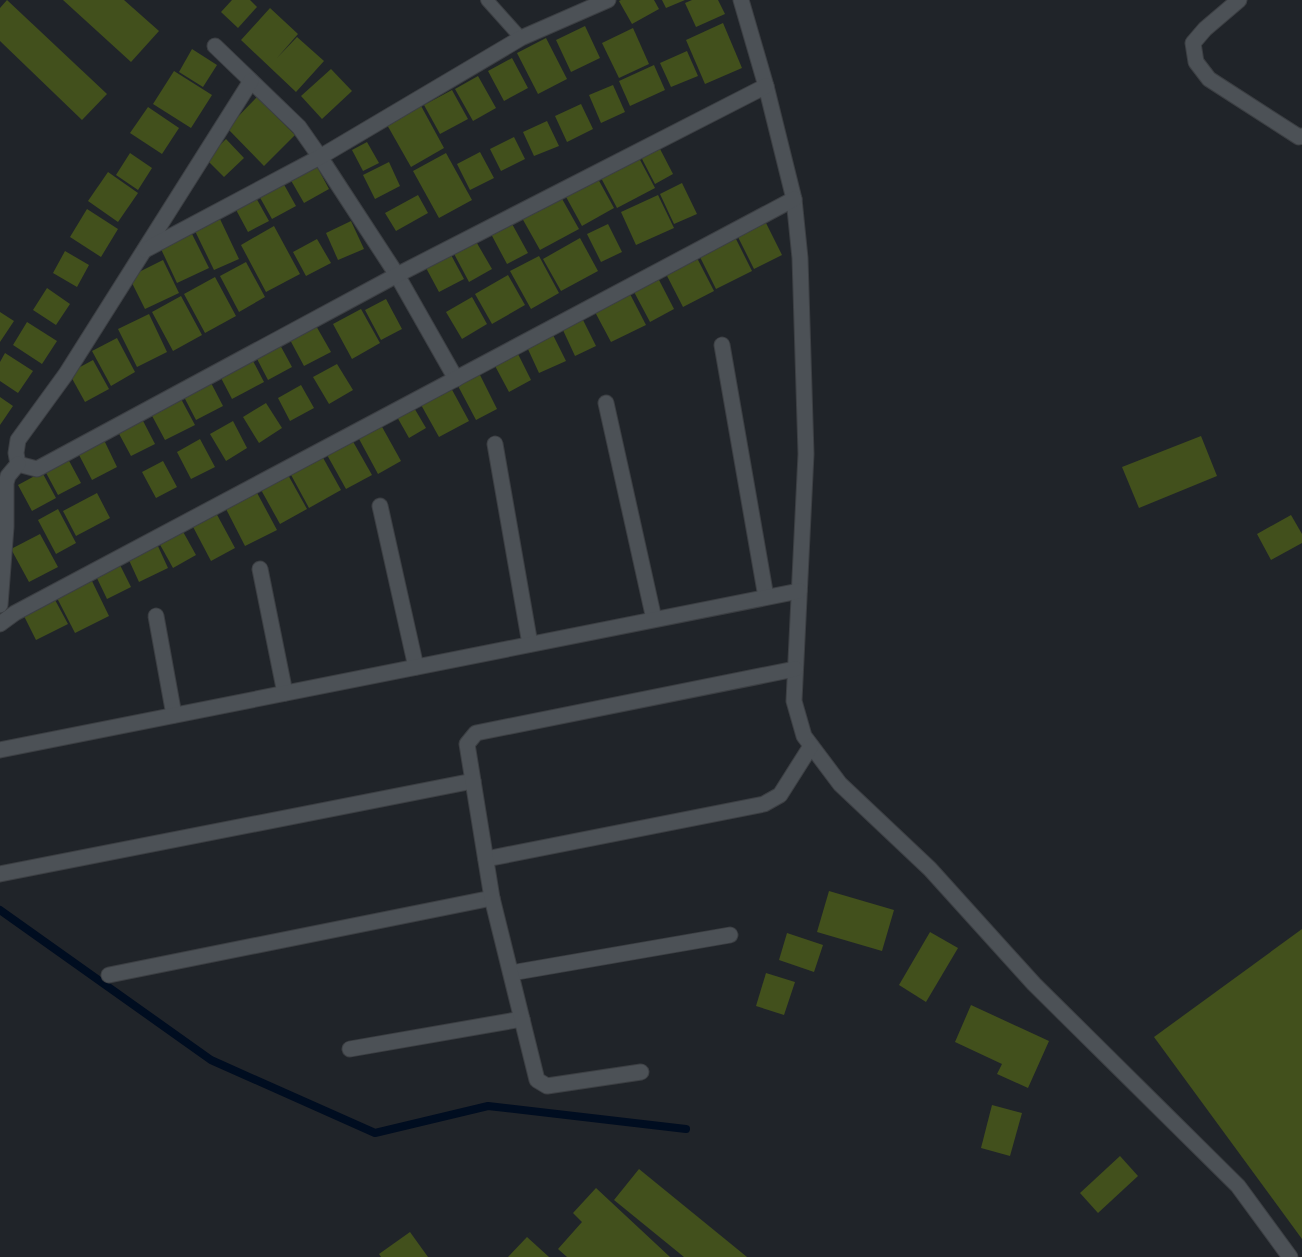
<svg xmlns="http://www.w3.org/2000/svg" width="1302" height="1257" font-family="'Source Serif 4',serif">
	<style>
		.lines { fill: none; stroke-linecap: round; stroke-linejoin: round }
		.stream { stroke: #000d20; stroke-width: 8 }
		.building { fill: #42501c }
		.service-casing { stroke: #3c3f43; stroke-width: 14 }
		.minor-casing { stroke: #3c3f43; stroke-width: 17 }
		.service { stroke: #4c5156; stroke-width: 12 }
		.minor { stroke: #4c5156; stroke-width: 15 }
	</style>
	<rect width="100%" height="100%" fill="#202429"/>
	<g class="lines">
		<polyline class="stream" points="0,910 211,1060 375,1133 488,1106 686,1129"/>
	</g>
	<g class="building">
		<polygon points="7,0 107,94 82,120 0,41 0,8"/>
		<polygon points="63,0 124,0 159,31 131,62"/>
		<polygon points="232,0 250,0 257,7 238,28 221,12"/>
		<polygon points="621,0 654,0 659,9 632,24 619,1"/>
		<polygon points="662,0 685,0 666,8"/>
		<polygon points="692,0 718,0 725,14 696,27 685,3"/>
		<polygon points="270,8 298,34 277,58 297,37 324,61 296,92 241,40"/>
		<polygon points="723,23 742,68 705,84 686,40"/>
		<polygon points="585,26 600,58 571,72 556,40"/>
		<polygon points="633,28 649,64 619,78 602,43"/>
		<polygon points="546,38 567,79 538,94 517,53"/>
		<polygon points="192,49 217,65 203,87 179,72"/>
		<polygon points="687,51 698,76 671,87 660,63"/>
		<polygon points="512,58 528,88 504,101 488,71"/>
		<polygon points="654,65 665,90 630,106 619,81"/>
		<polygon points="331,69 352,91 322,119 301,96"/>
		<polygon points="174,71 212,95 191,128 153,104"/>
		<polygon points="478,76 496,108 473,121 455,89"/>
		<polygon points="613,85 625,112 601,123 589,95"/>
		<polygon points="452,90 468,119 440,134 424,105"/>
		<polygon points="257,97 295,135 264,166 227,128"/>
		<polygon points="420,104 444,148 411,167 386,123"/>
		<polygon points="581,104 593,129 567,142 555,116"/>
		<polygon points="148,107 179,128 162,154 130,133"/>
		<polygon points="547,121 559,146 534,156 523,132"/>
		<polygon points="514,137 525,159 501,171 490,149"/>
		<polygon points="226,139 244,158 224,177 206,159"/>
		<polygon points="367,142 379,163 363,171 352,150"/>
		<polygon points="659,147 673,174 655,184 641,157"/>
		<polygon points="480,152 494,178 470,190 457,164"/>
		<polygon points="130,153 152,168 138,190 116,175"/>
		<polygon points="446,153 472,200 439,218 413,171"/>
		<polygon points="638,156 655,188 617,208 600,176"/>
		<polygon points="389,162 400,186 375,199 363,175"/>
		<polygon points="315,163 329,189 304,203 289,177"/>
		<polygon points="108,172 138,193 118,222 88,201"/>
		<polygon points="597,177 614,208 582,226 565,195"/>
		<polygon points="282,181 296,206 272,219 258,194"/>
		<polygon points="682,183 697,214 674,224 660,194"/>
		<polygon points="418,195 428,213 396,231 385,213"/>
		<polygon points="658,195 674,228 636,245 621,212"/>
		<polygon points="255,196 269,221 248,232 234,206"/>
		<polygon points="561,197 579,229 540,250 522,218"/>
		<polygon points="87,209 118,229 101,257 70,237"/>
		<polygon points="220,219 239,259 214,270 195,231"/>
		<polygon points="351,221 364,249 338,260 326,233"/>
		<polygon points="765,221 782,255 754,269 737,235"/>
		<polygon points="511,222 528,253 507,264 491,234"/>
		<polygon points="608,224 622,252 601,262 587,234"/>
		<polygon points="274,226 300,274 266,292 241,245"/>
		<polygon points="192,234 209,268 177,283 161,249"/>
		<polygon points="735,237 752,271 716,289 699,255"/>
		<polygon points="474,238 492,269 469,282 452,250"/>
		<polygon points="580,238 598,271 561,291 543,259"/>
		<polygon points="317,239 331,263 306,276 293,252"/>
		<polygon points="65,251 89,265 77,287 53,273"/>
		<polygon points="450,253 464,279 439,292 425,266"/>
		<polygon points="539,256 559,293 531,309 510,271"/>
		<polygon points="696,256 714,291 683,307 665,272"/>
		<polygon points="163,260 179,293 145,309 129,277"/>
		<polygon points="246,262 265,297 239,312 220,276"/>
		<polygon points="508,275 525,305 492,324 475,294"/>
		<polygon points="215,277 236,316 205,333 184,294"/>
		<polygon points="658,278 674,309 650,322 633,290"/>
		<polygon points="47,288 70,304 56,325 33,310"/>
		<polygon points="630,294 646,325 611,342 595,312"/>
		<polygon points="181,296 202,335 173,351 152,312"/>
		<polygon points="472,297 487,324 462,339 446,312"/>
		<polygon points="386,299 402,329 381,340 365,310"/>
		<polygon points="361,309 380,343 352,359 333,324"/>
		<polygon points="0,312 14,321 0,342"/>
		<polygon points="149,314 167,352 137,367 118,329"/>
		<polygon points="582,318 596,346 575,356 562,328"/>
		<polygon points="27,322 57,341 42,364 13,345"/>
		<polygon points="315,324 331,352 304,366 289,338"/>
		<polygon points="553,335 566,361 539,373 527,347"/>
		<polygon points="117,338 135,372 111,386 92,351"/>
		<polygon points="279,343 292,367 268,380 255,355"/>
		<polygon points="517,352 531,380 509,392 494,364"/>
		<polygon points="5,353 33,371 18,393 0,381 0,362"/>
		<polygon points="252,359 264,382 232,399 220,376"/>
		<polygon points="93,360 109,389 85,402 69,373"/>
		<polygon points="337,364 353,390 329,404 313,377"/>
		<polygon points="479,373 497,409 476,420 457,384"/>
		<polygon points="210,381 223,406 196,420 183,395"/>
		<polygon points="301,385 314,408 290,421 278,398"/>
		<polygon points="450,386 469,421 439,437 420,403"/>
		<polygon points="0,397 13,406 0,425"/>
		<polygon points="180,397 195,425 165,440 150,412"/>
		<polygon points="266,403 282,428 259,443 243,417"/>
		<polygon points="413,406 426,428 409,438 396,415"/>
		<polygon points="141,417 155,444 131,456 117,430"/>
		<polygon points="233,421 247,448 226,461 210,434"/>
		<polygon points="381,425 401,461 378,474 358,437"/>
		<polygon points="1201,436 1217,476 1139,508 1122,467"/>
		<polygon points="103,438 117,467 92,480 77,451"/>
		<polygon points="351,438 372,475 346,489 326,453"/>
		<polygon points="200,439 215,467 191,479 177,452"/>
		<polygon points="322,456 341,490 309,508 290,473"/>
		<polygon points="67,457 81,483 58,495 44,469"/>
		<polygon points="163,461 177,487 156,498 142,472"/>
		<polygon points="42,472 56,498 32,511 18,485"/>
		<polygon points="287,473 307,509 280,524 260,488"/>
		<polygon points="255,489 277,530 245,546 224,505"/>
		<polygon points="97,493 110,518 76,536 63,511"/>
		<polygon points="58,509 76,543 56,554 38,520"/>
		<polygon points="215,511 235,548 211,561 191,523"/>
		<polygon points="1291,515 1302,534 1302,543 1271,560 1257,534"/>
		<polygon points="181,528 196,555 173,568 158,541"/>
		<polygon points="40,534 58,567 29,582 11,549"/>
		<polygon points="157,544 168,568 139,582 128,558"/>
		<polygon points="119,563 131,587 107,599 95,574"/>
		<polygon points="90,577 109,616 75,633 55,594"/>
		<polygon points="54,598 68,624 36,640 23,614"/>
		<polygon points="829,891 894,910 882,951 817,932"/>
		<polygon points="1302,929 1302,1239 1154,1037"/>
		<polygon points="930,932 958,948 926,1002 899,985"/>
		<polygon points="787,933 823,945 814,972 779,960"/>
		<polygon points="766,973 795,982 784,1015 756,1006"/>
		<polygon points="971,1005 1049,1041 1028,1088 997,1074 1002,1064 955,1042"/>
		<polygon points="992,1105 1022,1113 1010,1156 981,1148"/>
		<polygon points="1120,1156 1138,1176 1098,1213 1080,1193"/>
		<polygon points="639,1169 747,1257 684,1257 614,1200"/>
		<polygon points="596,1188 670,1257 567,1257 558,1249 582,1222 573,1213"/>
		<polygon points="410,1232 428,1257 381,1257 379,1254"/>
		<polygon points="527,1237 549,1257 508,1257"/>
	</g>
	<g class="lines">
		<defs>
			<polyline id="service" points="487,0 521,38"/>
			<g id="minor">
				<polyline points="741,0 766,86 794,199 800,258 806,454 794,701 804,736 840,784 930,869 1034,984 1238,1186 1290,1257"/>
				<polyline points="1239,0 1205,29 1193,43 1196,62 1209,79 1299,137 1302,136"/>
				<polyline points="215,46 299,127 320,157 397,275 456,379"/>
				<polyline points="251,81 66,374 18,440 16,453 18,464 37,469 397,275 766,86"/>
				<polyline points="145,250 320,157 521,38 608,0"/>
				<polyline points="722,345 766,597"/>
				<polyline points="606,403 654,619"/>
				<polyline points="495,444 530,644"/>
				<polyline points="380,506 416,667"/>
				<polyline points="260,569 285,693"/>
				<polyline points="0,605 6,527 6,483 8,476 18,464"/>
				<polyline points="156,616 174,715"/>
				<polyline points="0,624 15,613 794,199"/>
				<polyline points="0,750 799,591"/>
				<polyline points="486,859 764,804 780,795 811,746"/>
				<polyline points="0,874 473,781"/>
				<polyline points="511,973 730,935"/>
				<polyline points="109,975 492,898"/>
				<polyline points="350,1049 522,1019"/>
				<polyline points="641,1072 547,1086 537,1080 492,898 467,744 476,733 795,669"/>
			</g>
		</defs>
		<use href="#service" class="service-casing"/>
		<use href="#minor" class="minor-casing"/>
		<use href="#service" class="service"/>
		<use href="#minor" class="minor"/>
	</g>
</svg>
